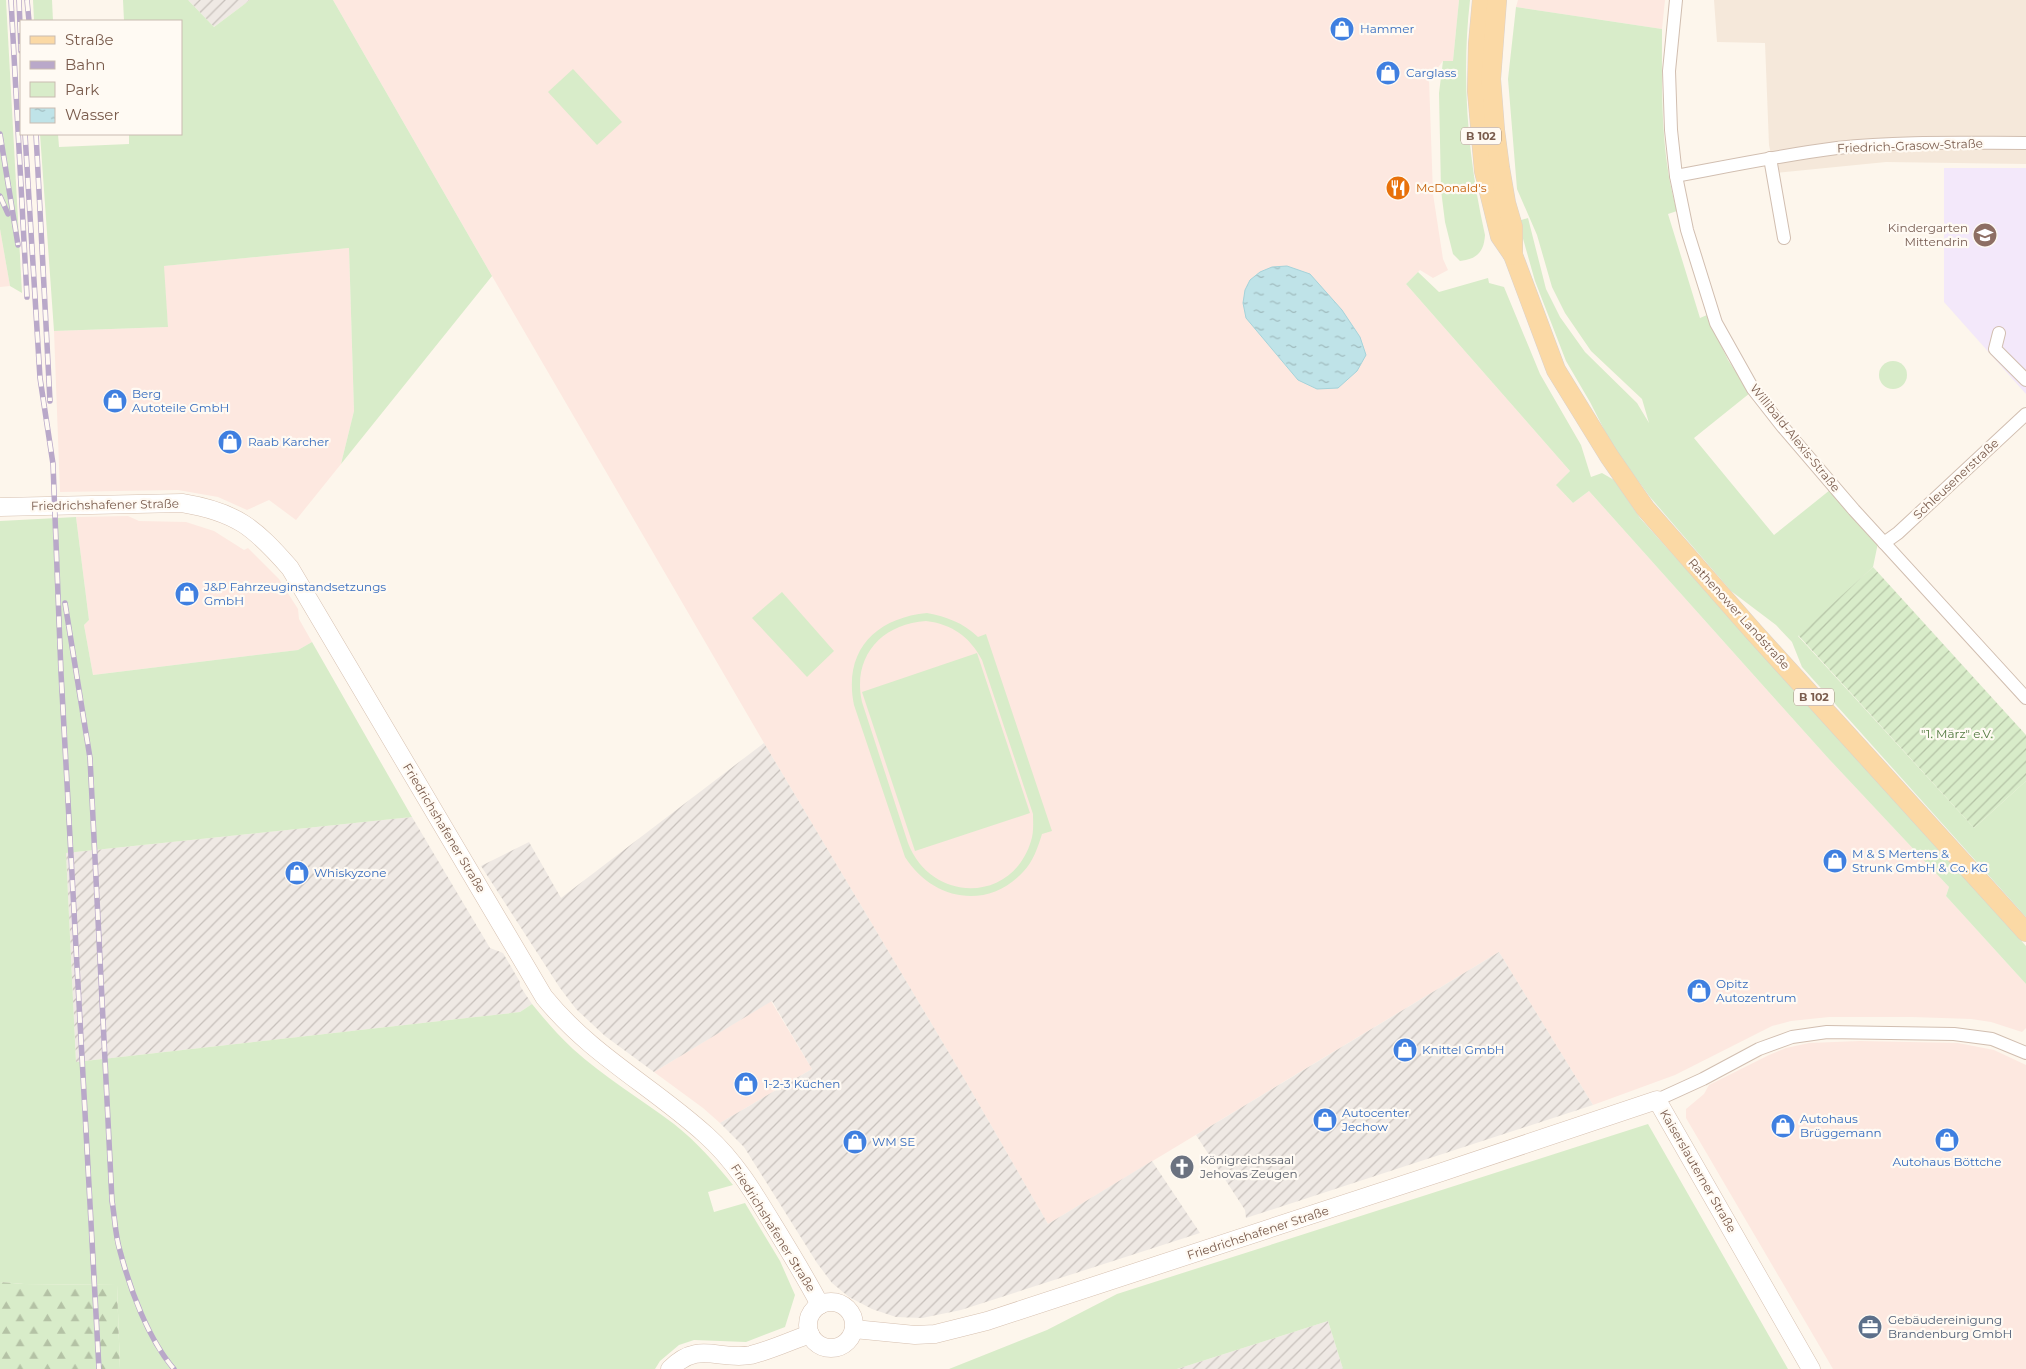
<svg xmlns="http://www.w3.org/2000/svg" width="2026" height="1369" font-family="Montserrat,sans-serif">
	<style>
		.residential { fill: #f5e8da }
		.commercial { fill: #fde8e0 }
		.industrial { fill: url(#industrial-furrows) }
		.education { fill: #f3e8fa }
		.green { fill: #d8ecc9; fill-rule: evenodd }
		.forest { fill: url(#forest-firs) }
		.garden { fill: url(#garden-furrows) }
		.water { fill: url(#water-ripples); stroke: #a5d3da }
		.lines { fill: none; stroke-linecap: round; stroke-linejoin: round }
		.street-casing { stroke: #d1beb0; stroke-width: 14 }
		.secondary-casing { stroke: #d6c0b0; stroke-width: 19 }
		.primary-casing { stroke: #dad1cd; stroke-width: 20 }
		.street { stroke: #fff; stroke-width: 12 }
		.secondary { stroke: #fff; stroke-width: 18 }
		.primary { stroke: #fbd9a5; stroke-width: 19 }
		.rail-casing { stroke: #b9a8c9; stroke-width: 5.5 }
		.rail { stroke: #fffaf3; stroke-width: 4; stroke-dasharray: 11; stroke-linecap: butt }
		.labels { text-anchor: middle; stroke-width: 4.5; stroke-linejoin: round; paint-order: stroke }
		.shield { fill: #fffaf3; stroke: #a28b7f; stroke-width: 1 }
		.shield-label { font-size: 11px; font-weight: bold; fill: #7a5c4d }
		.shop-label { font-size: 12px; fill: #366cbe; stroke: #fffaf3; text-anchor: start }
		.street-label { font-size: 12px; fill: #7a5c4d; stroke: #fffaf3 }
		.food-label { font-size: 12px; fill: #c56008; stroke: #fffaf3; text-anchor: start }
		.education-label { font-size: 12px; fill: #785e54; stroke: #fffaf3; text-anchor: end }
		.park-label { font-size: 12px; fill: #537a41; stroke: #fffaf3 }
		.worship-label { font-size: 12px; fill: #5b616d; stroke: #fffaf3; text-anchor: start }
		.service-label { font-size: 12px; fill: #4e5e75; stroke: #fffaf3; text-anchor: start }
	</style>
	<defs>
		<pattern id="industrial-furrows" width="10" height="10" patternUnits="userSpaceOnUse" patternTransform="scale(1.25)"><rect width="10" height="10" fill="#efe9e4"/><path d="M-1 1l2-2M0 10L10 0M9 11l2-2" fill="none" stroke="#c7c0bb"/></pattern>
		<pattern id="forest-firs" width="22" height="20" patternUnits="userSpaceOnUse" patternTransform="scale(1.25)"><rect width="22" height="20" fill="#d8ecc9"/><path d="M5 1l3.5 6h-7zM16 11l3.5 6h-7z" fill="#b4c2a5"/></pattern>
		<pattern id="garden-furrows" width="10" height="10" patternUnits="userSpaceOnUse" patternTransform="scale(1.25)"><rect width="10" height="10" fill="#d8ecc9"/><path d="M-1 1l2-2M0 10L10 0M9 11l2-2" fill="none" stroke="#b4c2a5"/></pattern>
		<pattern id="water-ripples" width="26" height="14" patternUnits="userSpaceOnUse" patternTransform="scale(1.25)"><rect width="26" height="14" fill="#bfe3e8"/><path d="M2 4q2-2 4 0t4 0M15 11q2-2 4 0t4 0" fill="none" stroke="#a0bbbe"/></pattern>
	</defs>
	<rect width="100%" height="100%" fill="#fdf6ec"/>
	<polygon class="residential" points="1714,0 2026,0 2026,164 1886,162 1775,173 1769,145 1765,43 1717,42"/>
	<g class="commercial">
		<polygon points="333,0 1459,0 1453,61 1443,61 1429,79 1433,194 1443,259 1448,270 1433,278 1420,270 1406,284 1570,471 1557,486 1573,503 1589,491 1828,758 1949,887 1946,896 2026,984 2026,1028 2022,1032 1991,1022 1971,1019 1912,1017 1829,1017 1791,1021 1772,1026 1675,1075 1593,1105 1499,952 1048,1224 958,1068 764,743 492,276"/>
		<polygon points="1518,0 1665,0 1662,29 1516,7"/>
		<polygon points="0,229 10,286 0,287"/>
		<polygon points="349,248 354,411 341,464 296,520 269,500 247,510 218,497 178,490 60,492 54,331 168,327 163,266"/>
		<polygon points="128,516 139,521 186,522 214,531 244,550 248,548 279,579 298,609 299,619 312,642 298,650 93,675 84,625 89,620 76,517"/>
		<polygon points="771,1001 812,1069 720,1123 703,1108 654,1072"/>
		<polygon points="1860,1041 1958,1043 1994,1050 2026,1065 2026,1369 1833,1369 1686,1118 1686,1109 1704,1094 1709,1085 1769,1055 1786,1048 1809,1043"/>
	</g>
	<g class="industrial">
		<polygon points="188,0 250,0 214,27"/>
		<polygon points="764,743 958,1068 1048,1224 1152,1161 1200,1233 961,1310 922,1318 896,1317 872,1309 849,1297 832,1283 817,1263 744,1147 720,1123 812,1069 772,1001 654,1072 605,1036 576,1009 560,988 481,866 529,842 561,898"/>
		<polygon points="412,817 490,948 503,953 520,982 520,986 532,1004 520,1012 76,1062 66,853"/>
		<polygon points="1499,952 1593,1105 1246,1218 1245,1210 1196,1135"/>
		<polygon points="1328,1321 1343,1369 1177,1369"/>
	</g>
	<polygon class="education" points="1944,168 2026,168 2026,394 1944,302"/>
	<g class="green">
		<polygon points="0,0 6,0 22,293 10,286 0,229"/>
		<polygon points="33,0 52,0 53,21 34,21"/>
		<polygon points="123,0 188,0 214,27 250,0 333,0 492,276 341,464 354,411 349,248 164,266 168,327 54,331 40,134 58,134 59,147 129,144 129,134 181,134 181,21 124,21"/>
		<path d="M1459,0h11c-9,78 -2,159 15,235 -1,16 -7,24 -25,26l-7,-7 -8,-32 -4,-32 -2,-97 4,-32h10z"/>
		<path d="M1516,7l146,22c0,61 -2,124 15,182l-9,3 32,104 7,-3 21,45 22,33 -56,45 80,97 56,-45 48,53 -5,24 -75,69 176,192 52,-47v136l-224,-250 -10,-25 -16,-17 -45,-34 -81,-94 -38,-52 -22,-43 -24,-41 -31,-80 -17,-60 10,-3 18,71 14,28 25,35 52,51 12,20 -7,-24 -51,-48 -26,-38 -13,-26 -15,-52 -20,-46 -9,-110z"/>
		<polygon points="573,69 622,122 597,145 548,92"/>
		<polygon points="1418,272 1439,292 1488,278 1489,283 1504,287 1540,374 1581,445 1591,477 1602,473 1614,480 1640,518 2026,946 2026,984 1946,896 1949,887 1828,758 1589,491 1573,503 1556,485 1570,471 1406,284"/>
		<circle cx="1893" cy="375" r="14"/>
		<path d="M76,517l13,103 -5,5 9,50 205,-25 14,-8 100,175 -346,36 10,209 444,-50 12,-8c13,16 26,31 41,45 31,28 68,50 101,75 23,18 41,39 59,61l-25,7 6,20 31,-9 35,58 15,34 -10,32 -39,15 -52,-2 -15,5 -19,16 -5,8h-535l-3,-84 -93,-1 -24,-2v-761z"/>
		<polygon points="782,592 834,651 807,677 752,618"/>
		<path d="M927,613c20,4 35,9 51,24l8,-3 66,197 -10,3c-4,13 -9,28 -19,38 -36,39 -91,28 -118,-15l-51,-152c-11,-54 21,-87 73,-92zM926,621c26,3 44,16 56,39l51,154c0,9 1,18 -2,27 -19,63 -100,62 -123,2l-46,-141c-10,-45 19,-78 64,-81z"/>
		<polygon points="977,653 1030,813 915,851 862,692"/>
		<polygon points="1648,1124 1788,1369 1343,1369 1328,1321 1177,1369 949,1369 1047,1330 1117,1294"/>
	</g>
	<polygon class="forest" points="0,1282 24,1284 117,1285 120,1369 0,1369"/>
	<polygon class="garden" points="1873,567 2026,735 2026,781 1974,828 1798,635"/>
	<polygon class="water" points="1287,266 1310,274 1342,310 1360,337 1366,355 1357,371 1338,388 1317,389 1298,380 1246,318 1243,303 1245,290 1250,280 1260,272 1272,267"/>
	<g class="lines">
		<defs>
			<g id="street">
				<polyline points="1676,0 1669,71 1671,130 1676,176 1687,230 1716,323 1753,389 1782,426 1854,510 2026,698"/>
				<polyline points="1770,158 1784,238"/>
				<path d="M1676,176c53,-10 106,-21 161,-28 62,-7 126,-5 189,-5"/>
				<polyline points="1999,333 1995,349 2026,380"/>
				<polyline points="1884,543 1898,533 2026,414"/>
				<polyline points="1657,1100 1703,1079 1759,1049 1792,1037 1827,1032 1954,1034 1992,1039 2026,1053"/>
			</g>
			<g id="secondary">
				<path d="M0,507l182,-4c55,9 73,25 108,65l254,429c47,58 108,89 162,138 29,26 48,58 68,91 16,26 32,52 46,79"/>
				<circle cx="831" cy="1325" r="23"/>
				<polyline points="854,1329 915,1335 935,1334 987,1321 1442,1172 1657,1100 1811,1369"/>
				<path d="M670,1369c28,-29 49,-8 81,-14 20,-5 39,-14 59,-21"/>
			</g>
			<g id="primary">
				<polyline points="1482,0 1478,44 1477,91 1484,171 1500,236 1513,255 1556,370 1609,456 1645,508 1753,631 2026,932"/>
				<polyline points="1497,0 1491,79 1495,130 1500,168 1506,203 1513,227 1513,255"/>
			</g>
		</defs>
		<use href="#street" class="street-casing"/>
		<use href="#secondary" class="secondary-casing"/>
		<use href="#primary" class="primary-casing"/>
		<use href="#street" class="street"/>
		<use href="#secondary" class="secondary"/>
		<use href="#primary" class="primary"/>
		<defs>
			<g id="rail">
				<polyline points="11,0 27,297"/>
				<polyline points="19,0 21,51"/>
				<polyline points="27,0 29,21"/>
				<polyline points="0,134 18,245"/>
				<polyline points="25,134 40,378 53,464 61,673 99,1369"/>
				<polyline points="36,134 50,401"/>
				<polyline points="0,196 8,214"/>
				<path d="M65,603l25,155 22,443c3,17 3,34 8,50 10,38 28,88 54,118"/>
			</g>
		</defs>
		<use href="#rail" class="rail-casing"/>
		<use href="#rail" class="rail"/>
	</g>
	<defs>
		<symbol id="shop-disc" viewBox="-11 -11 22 22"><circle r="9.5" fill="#3f7fe0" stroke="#fffaf3"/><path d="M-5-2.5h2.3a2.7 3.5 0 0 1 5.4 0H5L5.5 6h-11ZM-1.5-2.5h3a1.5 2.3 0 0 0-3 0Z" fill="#fff"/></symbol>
		<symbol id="restaurant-disc" viewBox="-11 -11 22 22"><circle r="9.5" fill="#e8710a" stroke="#fffaf3"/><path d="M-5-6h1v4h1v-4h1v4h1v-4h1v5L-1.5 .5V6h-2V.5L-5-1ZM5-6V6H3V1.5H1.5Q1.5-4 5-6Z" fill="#fff"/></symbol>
		<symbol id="school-disc" viewBox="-11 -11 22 22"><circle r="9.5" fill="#8d6e63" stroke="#fffaf3"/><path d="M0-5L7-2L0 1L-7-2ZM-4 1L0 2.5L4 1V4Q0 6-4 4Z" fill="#fff"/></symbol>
		<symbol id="church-disc" viewBox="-11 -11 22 22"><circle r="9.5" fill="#6b7280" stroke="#fffaf3"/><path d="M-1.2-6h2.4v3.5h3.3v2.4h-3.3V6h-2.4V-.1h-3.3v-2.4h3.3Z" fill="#fff"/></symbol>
		<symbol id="office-disc" viewBox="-11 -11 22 22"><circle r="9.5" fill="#5c6f8a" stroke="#fffaf3"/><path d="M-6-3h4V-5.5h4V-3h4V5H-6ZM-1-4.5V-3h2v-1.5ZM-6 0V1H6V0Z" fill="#fff"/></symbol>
	</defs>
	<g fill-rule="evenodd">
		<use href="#shop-disc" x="1328" y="15" width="28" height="28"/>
		<use href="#shop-disc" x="1374" y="59" width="28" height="28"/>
		<use href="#restaurant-disc" x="1384" y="174" width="28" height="28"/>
		<use href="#school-disc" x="1971" y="221" width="28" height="28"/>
		<use href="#shop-disc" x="101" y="387" width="28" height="28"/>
		<use href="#shop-disc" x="216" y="428" width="28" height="28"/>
		<use href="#shop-disc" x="173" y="580" width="28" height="28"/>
		<use href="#shop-disc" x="1821" y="847" width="28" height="28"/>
		<use href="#shop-disc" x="283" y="859" width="28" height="28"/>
		<use href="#shop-disc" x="1685" y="977" width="28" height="28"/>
		<use href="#shop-disc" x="1391" y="1036" width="28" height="28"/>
		<use href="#shop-disc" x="732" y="1070" width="28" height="28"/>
		<use href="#shop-disc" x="1311" y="1106" width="28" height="28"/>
		<use href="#shop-disc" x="1769" y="1112" width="28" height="28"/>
		<use href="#shop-disc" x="1933" y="1126" width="28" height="28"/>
		<use href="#shop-disc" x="841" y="1128" width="28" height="28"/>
		<use href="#church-disc" x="1168" y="1153" width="28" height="28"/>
		<use href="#office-disc" x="1856" y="1313" width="28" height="28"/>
	</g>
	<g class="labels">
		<g class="shield">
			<rect x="1461" y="127.5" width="40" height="17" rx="4"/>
			<rect x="1794" y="688.5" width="40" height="17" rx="4"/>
		</g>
		<g class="shield-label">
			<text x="1481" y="140">B 102</text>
			<text x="1814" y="701">B 102</text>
		</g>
		<g class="shop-label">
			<text x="1360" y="33">Hammer</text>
			<text x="1406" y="77">Carglass</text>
			<text x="132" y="398">Berg<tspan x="132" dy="14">Autoteile GmbH</tspan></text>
			<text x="248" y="446">Raab Karcher</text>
			<text x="204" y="591">J&amp;P Fahrzeuginstandsetzungs<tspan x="204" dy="14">GmbH</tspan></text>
			<text x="1852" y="858">M &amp; S Mertens &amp;<tspan x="1852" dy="14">Strunk GmbH &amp; Co. KG</tspan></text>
			<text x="314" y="877">Whiskyzone</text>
			<text x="1716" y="988">Opitz<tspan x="1716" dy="14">Autozentrum</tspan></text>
			<text x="1422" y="1054">Knittel GmbH</text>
			<text x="764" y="1088">1-2-3 Küchen</text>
			<text x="1342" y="1117">Autocenter<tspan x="1342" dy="14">Jechow</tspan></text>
			<text x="1800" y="1123">Autohaus<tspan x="1800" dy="14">Brüggemann</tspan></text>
			<text x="872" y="1146">WM SE</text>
			<text x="1947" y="1166" text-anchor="middle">Autohaus Böttche</text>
		</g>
		<g class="street-label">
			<text transform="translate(1910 146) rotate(-2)" y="4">Friedrich-Grasow-Straße</text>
			<text transform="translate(1795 438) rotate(51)" y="4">Willibald-Alexis-Straße</text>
			<text transform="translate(1956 479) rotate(-43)" y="4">Schleusenerstraße</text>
			<text transform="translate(105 505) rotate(-1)" y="4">Friedrichshafener Straße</text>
			<text transform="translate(1739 614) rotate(48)" y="4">Rathenower Landstraße</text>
			<text transform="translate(444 828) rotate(59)" y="4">Friedrichshafener Straße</text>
			<text transform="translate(1698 1171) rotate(60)" y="4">Kaiserslauterner Straße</text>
			<text transform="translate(773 1228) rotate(58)" y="4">Friedrichshafener Straße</text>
			<text transform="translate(1258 1233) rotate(-18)" y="4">Friedrichshafener Straße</text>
		</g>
		<g class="food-label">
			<text x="1416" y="192">McDonald's</text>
		</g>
		<g class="education-label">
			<text x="1968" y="232">Kindergarten<tspan x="1968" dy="14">Mittendrin</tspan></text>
		</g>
		<g class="park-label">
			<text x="1957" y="738">"1. März" e.V.</text>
		</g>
		<g class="worship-label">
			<text x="1200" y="1164">Königreichssaal<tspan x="1200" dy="14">Jehovas Zeugen</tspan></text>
		</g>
		<g class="service-label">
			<text x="1888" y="1324">Gebäudereinigung<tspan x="1888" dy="14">Brandenburg GmbH</tspan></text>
		</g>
	</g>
	<rect x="20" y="20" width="162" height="115" fill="#fffaf3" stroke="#cabbb1"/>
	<rect x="30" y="36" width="25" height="8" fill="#fbd9a5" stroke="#cabbb1"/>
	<text x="65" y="45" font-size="15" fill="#7a5c4d">Straße</text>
	<rect x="30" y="61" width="25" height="8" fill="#b9a8c9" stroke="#cabbb1"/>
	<text x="65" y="70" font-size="15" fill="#7a5c4d">Bahn</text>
	<rect x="30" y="82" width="25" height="15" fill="#d8ecc9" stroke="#cabbb1"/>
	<text x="65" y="95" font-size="15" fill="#7a5c4d">Park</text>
	<rect x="30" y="108" width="25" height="15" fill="url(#water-ripples)" stroke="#cabbb1"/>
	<text x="65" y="120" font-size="15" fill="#7a5c4d">Wasser</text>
</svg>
